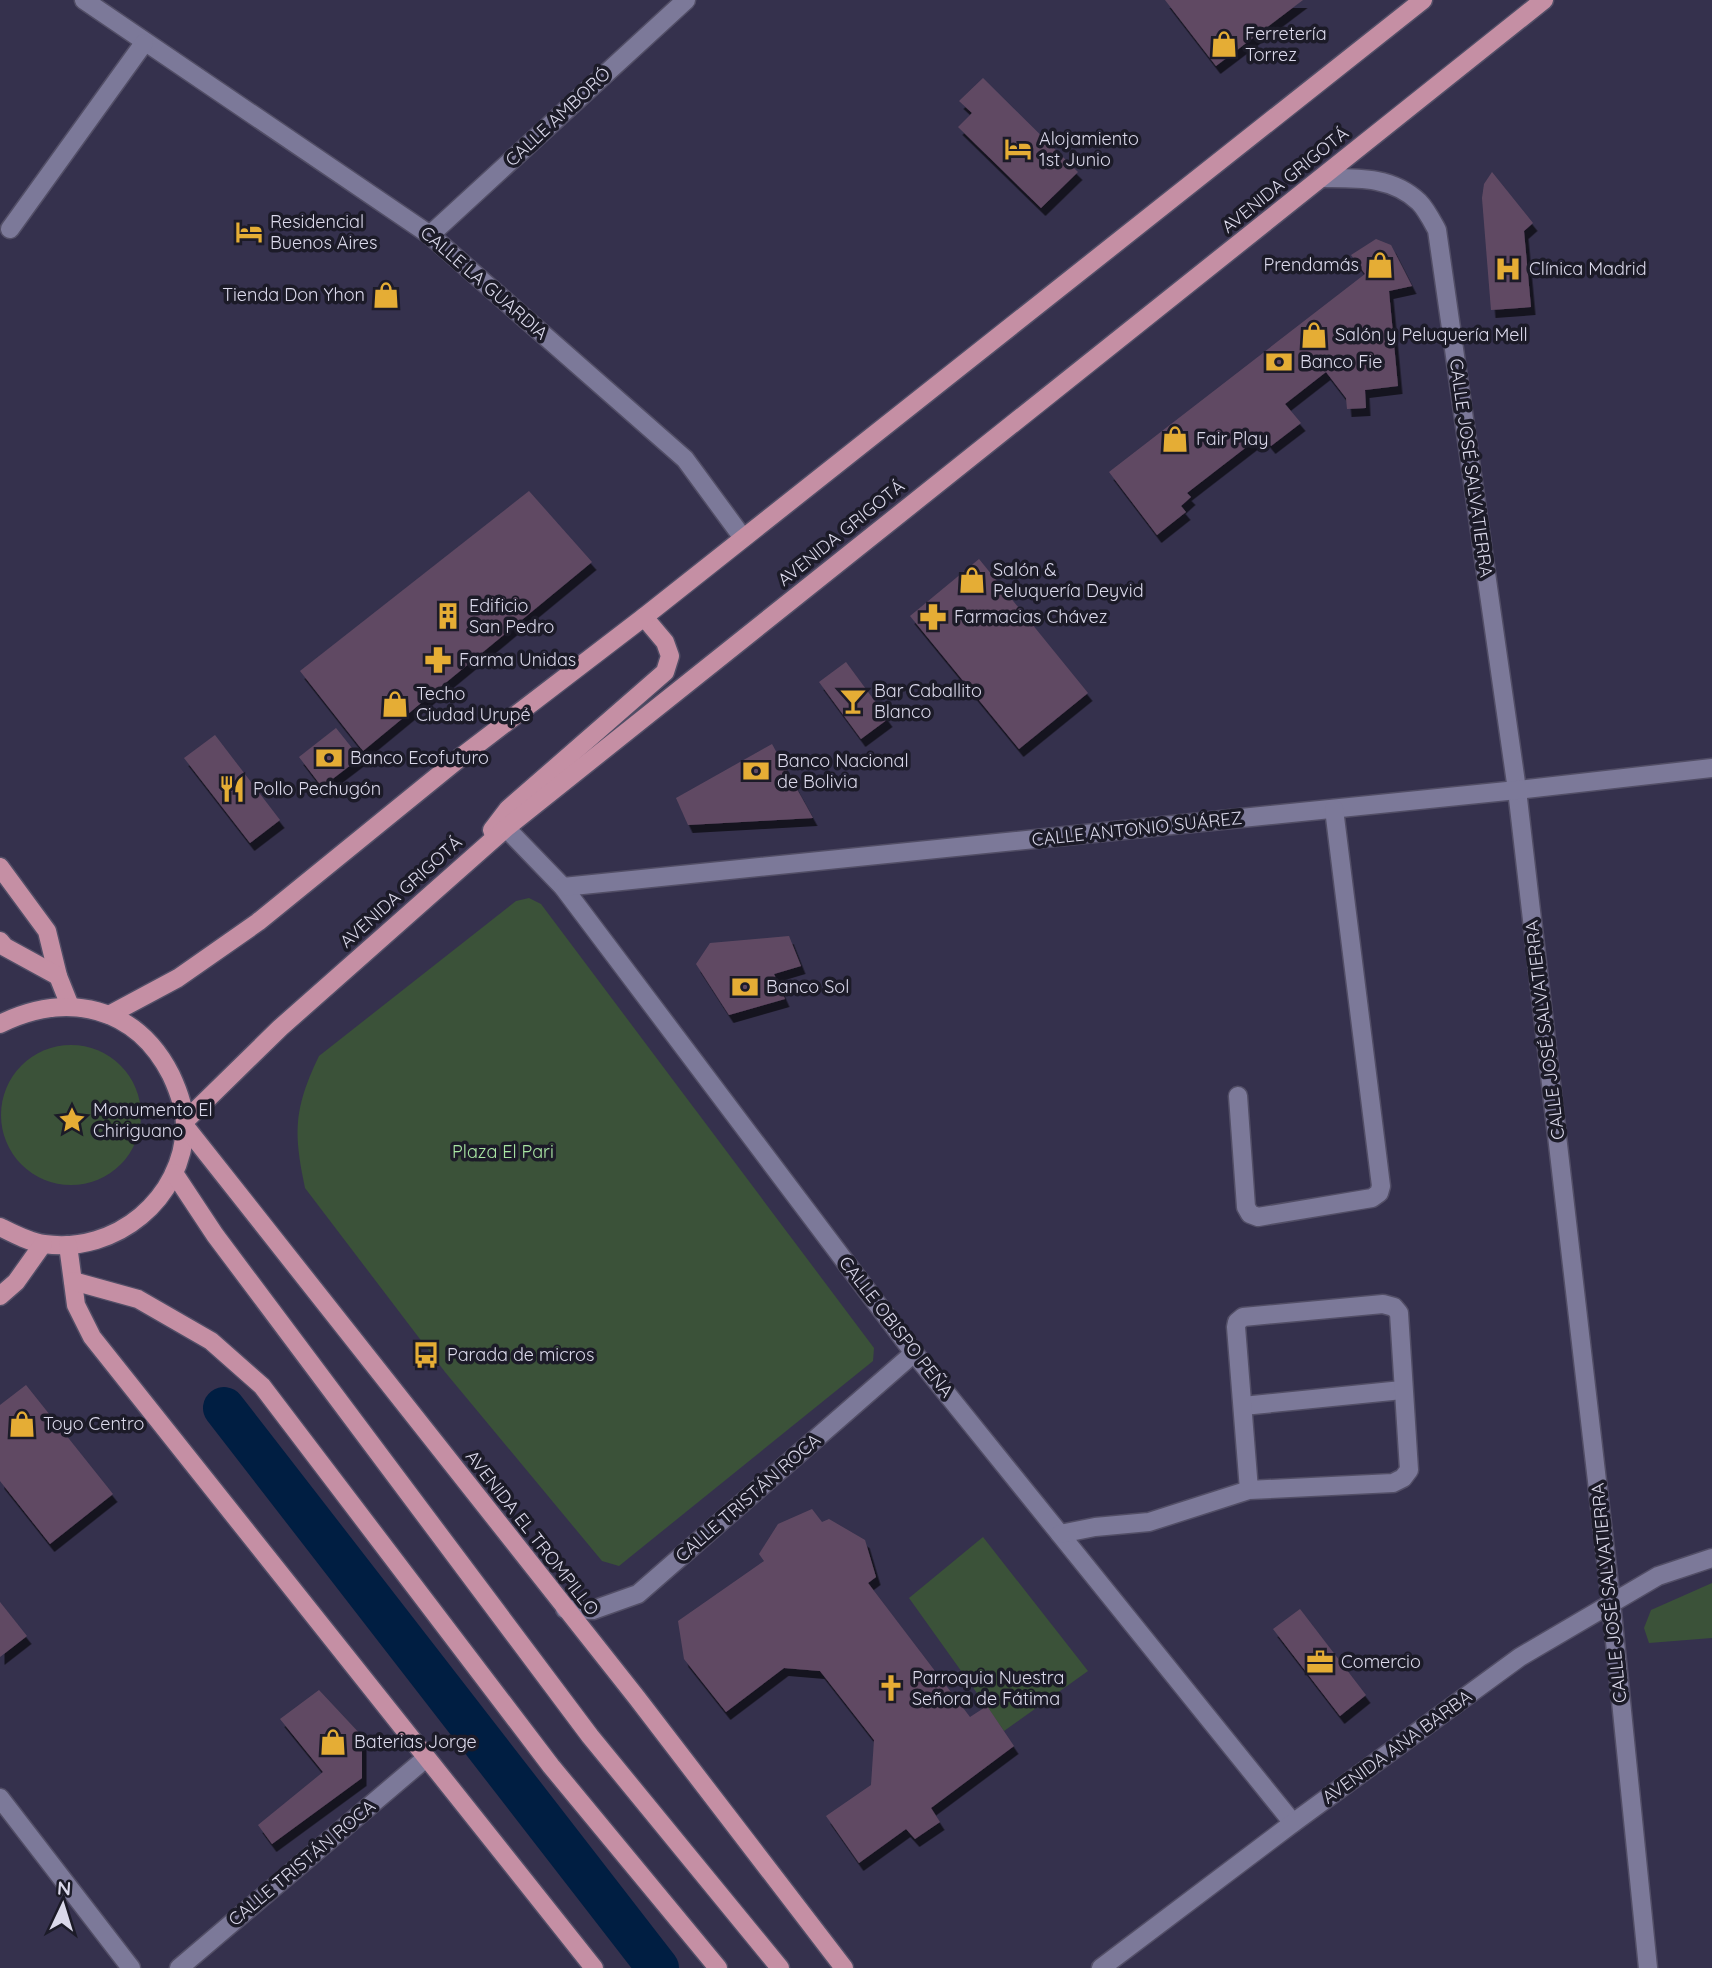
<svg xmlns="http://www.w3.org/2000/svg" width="1712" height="1968" font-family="Quicksand,sans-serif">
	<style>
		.green { fill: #3b5239 }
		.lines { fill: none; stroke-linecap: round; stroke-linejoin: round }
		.canal { stroke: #001e42; stroke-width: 42 }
		.building { fill: #614a63; filter: url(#shadow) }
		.minor-casing { stroke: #524e66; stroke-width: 21 }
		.major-casing { stroke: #524e66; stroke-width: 21 }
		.minor { stroke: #7c7999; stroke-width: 18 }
		.major { stroke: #c58fa4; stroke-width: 18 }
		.labels { text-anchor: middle; stroke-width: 7; stroke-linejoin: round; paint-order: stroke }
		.poi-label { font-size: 18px; fill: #dbd9eb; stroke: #1c1b28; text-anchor: start }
		.street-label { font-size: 18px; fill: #dbd9eb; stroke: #1c1b28 }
		.park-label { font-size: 18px; fill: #a9e6a4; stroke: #1c1b28 }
	</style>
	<defs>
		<filter id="shadow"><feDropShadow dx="4.5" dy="8" stdDeviation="0" flood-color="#0009"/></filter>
	</defs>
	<rect width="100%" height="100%" fill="#35314d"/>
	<g class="green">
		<path d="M529,898l12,6 333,444 -1,13 -254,205 -17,-5 -157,-189 -140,-184c-12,-56 -11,-80 14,-132l197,-155z"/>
		<circle cx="71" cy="1115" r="70"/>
		<polygon points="983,1537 1088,1671 1004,1731 909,1598"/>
		<polygon points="1712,1583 1712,1638 1649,1643 1644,1628 1651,1610"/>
	</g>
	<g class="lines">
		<polyline class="canal" points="224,1408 658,1968"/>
	</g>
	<g class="building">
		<polygon points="1165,0 1303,0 1216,66"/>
		<polygon points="983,78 1078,172 1041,208 958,127 972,113 959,101"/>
		<polygon points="1492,172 1533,223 1524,231 1531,307 1491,310 1482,198 1484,184"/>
		<polygon points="1376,239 1391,245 1412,286 1389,291 1398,386 1365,390 1366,408 1347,409 1346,398 1326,372 1285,404 1301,423 1271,446 1262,435 1187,493 1191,497 1181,506 1186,512 1157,535 1109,472 1365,274 1351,255"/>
		<polygon points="529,491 592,562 363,751 300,671"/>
		<polygon points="979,559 1088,693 1019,749 910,616"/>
		<polygon points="846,662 888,719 861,739 819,682"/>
		<polygon points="336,728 360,758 322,787 299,757"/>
		<polygon points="215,735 280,820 250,843 184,758"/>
		<polygon points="772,744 813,818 688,825 676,798"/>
		<polygon points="789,936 801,966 774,974 785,999 729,1015 696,964 710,943"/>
		<polygon points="26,1385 113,1494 50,1544 0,1481 0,1405"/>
		<polygon points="812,1509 822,1522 829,1519 865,1540 876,1577 868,1583 970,1717 987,1706 1014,1746 931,1808 940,1822 915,1839 906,1829 859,1863 826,1816 871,1785 874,1740 820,1671 784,1668 726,1712 684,1659 678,1621 764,1561 759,1554 778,1524"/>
		<polygon points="0,1602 27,1636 0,1657"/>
		<polygon points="1300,1609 1366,1695 1340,1716 1273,1629"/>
		<polygon points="319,1690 362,1736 362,1778 272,1844 258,1825 323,1772 280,1719"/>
	</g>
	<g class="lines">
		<defs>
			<g id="minor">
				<polyline points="84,0 430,235 685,459 743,538"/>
				<path d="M1322,178c34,0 70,-2 97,24 7,7 13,19 18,28l80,560 94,812 37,366"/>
				<polyline points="10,229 144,43"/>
				<polyline points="430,235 686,0"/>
				<polyline points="506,828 563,887 914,1353 1293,1823"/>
				<polyline points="563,887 1517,790 1712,768"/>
				<polyline points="1238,1096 1246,1207 1250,1214 1258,1217 1372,1198 1379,1193 1381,1186 1334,809"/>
				<polyline points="1243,1406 1402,1390"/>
				<polyline points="1060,1534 1095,1527 1149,1522 1249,1490 1393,1483 1403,1478 1409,1470 1399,1313 1394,1307 1383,1304 1243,1317 1237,1322 1236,1327 1249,1490"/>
				<polyline points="565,1609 593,1610 638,1594 914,1353"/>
				<polyline points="0,1798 131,1968"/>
				<polyline points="179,1968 426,1758"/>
				<polyline points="1101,1968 1293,1823 1520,1657 1658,1576 1712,1558"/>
			</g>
			<g id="major">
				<polyline points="492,830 508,809 665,672 670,656 665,642 644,617"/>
				<polyline points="0,867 47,931 58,976 70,1006"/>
				<polyline points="0,941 5,947 58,976"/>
				<polyline points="109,1015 178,978 258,922 461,757 644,617 1423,0"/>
				<path d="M0,1024c67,-33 136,-18 171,51 7,15 14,34 14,51 -2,73 -69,128 -141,118 -15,-2 -30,-10 -44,-17"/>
				<polyline points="185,1121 280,1028 506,828 1544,0"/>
				<polyline points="185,1126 637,1698 844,1968"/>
				<polyline points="174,1173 215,1235 590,1736 780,1968"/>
				<polyline points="68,1245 76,1305 92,1337 594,1968"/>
				<polyline points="73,1281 138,1299 211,1341 262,1386 551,1766 718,1968"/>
				<polyline points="0,1296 16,1282 43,1244"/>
			</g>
		</defs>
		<use href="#minor" class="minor-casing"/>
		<use href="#major" class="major-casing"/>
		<use href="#minor" class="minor"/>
		<use href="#major" class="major"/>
	</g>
	<defs>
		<symbol id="shop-bare" viewBox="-9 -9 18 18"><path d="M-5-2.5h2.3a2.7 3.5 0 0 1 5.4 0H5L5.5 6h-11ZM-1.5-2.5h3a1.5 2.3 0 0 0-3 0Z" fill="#e5ad35" stroke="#1c1b28" stroke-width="2.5" paint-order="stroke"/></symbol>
		<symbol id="hotel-bare" viewBox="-9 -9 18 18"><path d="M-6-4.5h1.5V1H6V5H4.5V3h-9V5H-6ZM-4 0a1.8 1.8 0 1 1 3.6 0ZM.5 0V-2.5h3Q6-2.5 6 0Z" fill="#e5ad35" stroke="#1c1b28" stroke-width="2.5" paint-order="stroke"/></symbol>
		<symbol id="hospital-bare" viewBox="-9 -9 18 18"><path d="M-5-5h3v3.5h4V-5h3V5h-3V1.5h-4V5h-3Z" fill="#e5ad35" stroke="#1c1b28" stroke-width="2.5" paint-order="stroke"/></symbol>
		<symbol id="bank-bare" viewBox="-9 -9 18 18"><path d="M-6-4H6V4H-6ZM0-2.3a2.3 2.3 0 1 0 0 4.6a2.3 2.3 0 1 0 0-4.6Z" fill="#e5ad35" stroke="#1c1b28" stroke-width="2.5" paint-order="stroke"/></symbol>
		<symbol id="building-bare" viewBox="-9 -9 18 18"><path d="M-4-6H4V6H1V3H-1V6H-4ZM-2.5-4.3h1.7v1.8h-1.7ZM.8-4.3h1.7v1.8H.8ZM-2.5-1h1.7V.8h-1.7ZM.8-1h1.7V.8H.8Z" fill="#e5ad35" stroke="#1c1b28" stroke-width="2.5" paint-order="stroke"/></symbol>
		<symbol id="pharmacy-bare" viewBox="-9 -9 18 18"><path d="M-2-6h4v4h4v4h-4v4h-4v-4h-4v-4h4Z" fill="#e5ad35" stroke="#1c1b28" stroke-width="2.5" paint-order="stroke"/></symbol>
		<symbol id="bar-bare" viewBox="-9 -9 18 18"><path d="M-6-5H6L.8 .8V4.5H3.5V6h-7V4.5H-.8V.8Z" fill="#e5ad35" stroke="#1c1b28" stroke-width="2.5" paint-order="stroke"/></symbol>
		<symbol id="restaurant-bare" viewBox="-9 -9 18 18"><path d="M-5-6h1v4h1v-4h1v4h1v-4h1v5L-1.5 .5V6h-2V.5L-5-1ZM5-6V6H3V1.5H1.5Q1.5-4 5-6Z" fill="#e5ad35" stroke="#1c1b28" stroke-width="2.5" paint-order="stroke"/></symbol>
		<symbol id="sight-bare" viewBox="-9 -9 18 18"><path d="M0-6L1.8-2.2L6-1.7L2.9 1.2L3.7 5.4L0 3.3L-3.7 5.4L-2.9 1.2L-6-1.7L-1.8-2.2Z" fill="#e5ad35" stroke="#1c1b28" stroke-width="2.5" paint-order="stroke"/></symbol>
		<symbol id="bus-bare" viewBox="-9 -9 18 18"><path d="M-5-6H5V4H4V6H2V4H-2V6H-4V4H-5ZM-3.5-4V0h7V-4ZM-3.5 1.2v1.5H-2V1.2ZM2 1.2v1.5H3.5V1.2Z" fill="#e5ad35" stroke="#1c1b28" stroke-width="2.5" paint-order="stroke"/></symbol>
		<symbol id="office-bare" viewBox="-9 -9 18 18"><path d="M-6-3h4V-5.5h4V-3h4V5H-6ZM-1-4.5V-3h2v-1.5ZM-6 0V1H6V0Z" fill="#e5ad35" stroke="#1c1b28" stroke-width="2.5" paint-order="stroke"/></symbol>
		<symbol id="church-bare" viewBox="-9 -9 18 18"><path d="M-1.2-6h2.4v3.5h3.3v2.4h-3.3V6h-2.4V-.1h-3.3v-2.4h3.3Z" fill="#e5ad35" stroke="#1c1b28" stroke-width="2.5" paint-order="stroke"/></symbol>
	</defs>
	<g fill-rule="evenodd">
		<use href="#shop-bare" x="1205" y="25" width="38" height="38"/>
		<use href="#hotel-bare" x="999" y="130" width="38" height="38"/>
		<use href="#hotel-bare" x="230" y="213" width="38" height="38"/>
		<use href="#shop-bare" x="1361" y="246" width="38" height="38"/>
		<use href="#hospital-bare" x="1489" y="250" width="38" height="38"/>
		<use href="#shop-bare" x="367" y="276" width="38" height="38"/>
		<use href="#shop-bare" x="1295" y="316" width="38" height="38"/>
		<use href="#bank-bare" x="1260" y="343" width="38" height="38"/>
		<use href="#shop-bare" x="1156" y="420" width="38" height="38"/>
		<use href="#shop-bare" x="953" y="561" width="38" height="38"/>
		<use href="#building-bare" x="429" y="597" width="38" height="38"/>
		<use href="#pharmacy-bare" x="914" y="598" width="38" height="38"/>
		<use href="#pharmacy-bare" x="419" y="641" width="38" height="38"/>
		<use href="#bar-bare" x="834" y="682" width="38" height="38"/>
		<use href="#shop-bare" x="376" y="685" width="38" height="38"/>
		<use href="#bank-bare" x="310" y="739" width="38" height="38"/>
		<use href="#bank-bare" x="737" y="752" width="38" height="38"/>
		<use href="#restaurant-bare" x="213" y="770" width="38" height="38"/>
		<use href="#bank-bare" x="726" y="968" width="38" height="38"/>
		<use href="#sight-bare" x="53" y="1101" width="38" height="38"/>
		<use href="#bus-bare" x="407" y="1336" width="38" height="38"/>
		<use href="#shop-bare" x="3" y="1405" width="38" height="38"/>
		<use href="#office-bare" x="1301" y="1643" width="38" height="38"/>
		<use href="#church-bare" x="872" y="1669" width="38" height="38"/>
		<use href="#shop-bare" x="314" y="1723" width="38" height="38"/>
	</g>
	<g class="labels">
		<g class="poi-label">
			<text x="1245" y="40">Ferretería<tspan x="1245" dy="21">Torrez</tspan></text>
			<text x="1039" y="145">Alojamiento<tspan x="1039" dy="21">1st Junio</tspan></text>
			<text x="270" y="228">Residencial<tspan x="270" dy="21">Buenos Aires</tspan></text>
			<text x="1359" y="271" text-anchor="end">Prendamás</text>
			<text x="1529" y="275">Clínica Madrid</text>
			<text x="365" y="301" text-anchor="end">Tienda Don Yhon</text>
			<text x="1335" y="341">Salón y Peluquería Mell</text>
			<text x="1300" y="368">Banco Fie</text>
			<text x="1196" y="445">Fair Play</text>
			<text x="993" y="576">Salón &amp;<tspan x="993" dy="21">Peluquería Deyvid</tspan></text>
			<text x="469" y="612">Edificio<tspan x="469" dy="21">San Pedro</tspan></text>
			<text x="954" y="623">Farmacias Chávez</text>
			<text x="459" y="666">Farma Unidas</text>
			<text x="874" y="697">Bar Caballito<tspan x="874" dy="21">Blanco</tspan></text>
			<text x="416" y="700">Techo<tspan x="416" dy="21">Ciudad Urupé</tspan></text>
			<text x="350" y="764">Banco Ecofuturo</text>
			<text x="777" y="767">Banco Nacional<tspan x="777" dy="21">de Bolivia</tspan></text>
			<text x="253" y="795">Pollo Pechugón</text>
			<text x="766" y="993">Banco Sol</text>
			<text x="93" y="1116">Monumento El<tspan x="93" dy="21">Chiriguano</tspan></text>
			<text x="447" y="1361">Parada de micros</text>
			<text x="43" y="1430">Toyo Centro</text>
			<text x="1341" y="1668">Comercio</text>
			<text x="912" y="1684">Parroquia Nuestra<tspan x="912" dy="21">Señora de Fátima</tspan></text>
			<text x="354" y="1748">Baterias Jorge</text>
		</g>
		<g class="street-label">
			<text transform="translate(558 117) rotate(-43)" y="6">CALLE AMBORÓ</text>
			<text transform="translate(1285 180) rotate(-39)" y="6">AVENIDA GRIGOTÁ</text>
			<text transform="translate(484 283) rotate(41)" y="6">CALLE LA GUARDIA</text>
			<text transform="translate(1471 468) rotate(82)" y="6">CALLE JOSÉ SALVATIERRA</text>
			<text transform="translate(841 533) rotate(-39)" y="6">AVENIDA GRIGOTÁ</text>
			<text transform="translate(1137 829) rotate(-6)" y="6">CALLE ANTONIO SUÁREZ</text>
			<text transform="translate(401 892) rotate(-42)" y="6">AVENIDA GRIGOTÁ</text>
			<text transform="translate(1545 1030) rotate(-97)" y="6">CALLE JOSÉ SALVATIERRA</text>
			<text transform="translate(896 1327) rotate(52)" y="6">CALLE OBISPO PEÑA</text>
			<text transform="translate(748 1498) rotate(-41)" y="6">CALLE TRISTÁN ROCA</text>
			<text transform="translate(532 1533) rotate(52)" y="6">AVENIDA EL TROMPILLO</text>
			<text transform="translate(1609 1593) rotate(-96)" y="6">CALLE JOSÉ SALVATIERRA</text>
			<text transform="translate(1397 1747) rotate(-36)" y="6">AVENIDA ANA BARBA</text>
			<text transform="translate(302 1863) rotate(-40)" y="6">CALLE TRISTÁN ROCA</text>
		</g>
		<g class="park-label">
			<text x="503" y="1158">Plaza El Pari</text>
		</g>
	</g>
	<g transform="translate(63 1905) rotate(4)" stroke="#1c1b28" stroke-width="5" paint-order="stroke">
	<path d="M0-5L12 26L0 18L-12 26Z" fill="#dbd9eb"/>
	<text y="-10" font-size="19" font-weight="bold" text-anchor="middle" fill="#dbd9eb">N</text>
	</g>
</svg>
